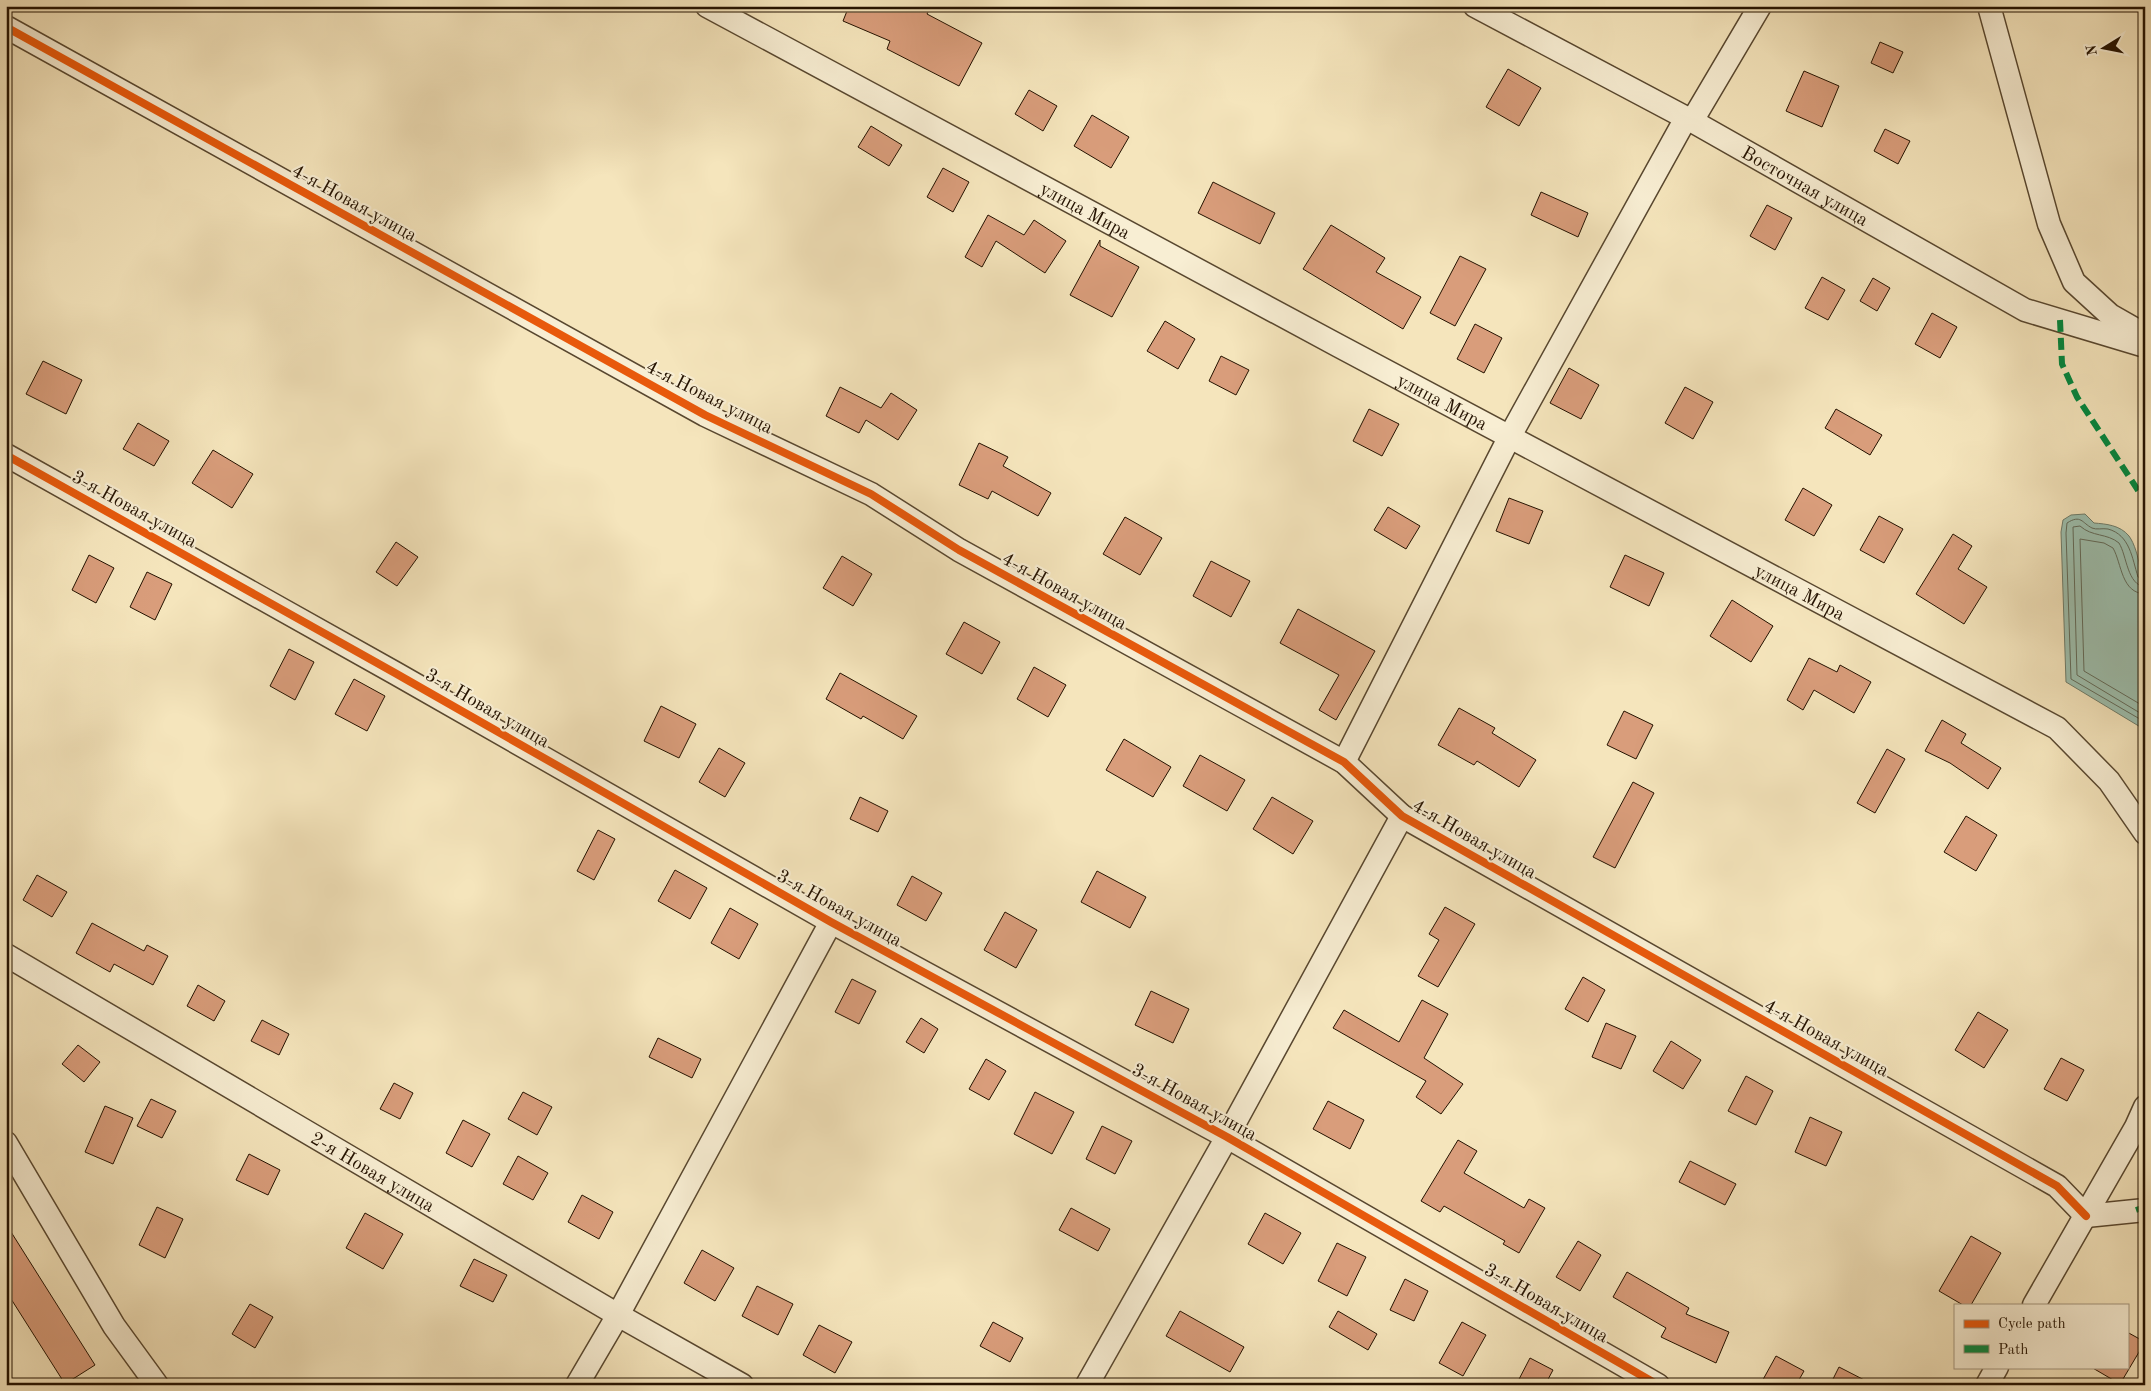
<svg xmlns="http://www.w3.org/2000/svg" width="2151" height="1391" font-family="'Old Standard TT',serif">
	<style>
		.water { fill: #9cbfae; stroke: #6c7a68 }
		.lines { fill: none; stroke-linecap: round; stroke-linejoin: round }
		.shore { stroke: #606857; stroke-width: 1 }
		.building { fill: #d99d7b; stroke: #241200 }
		.street-casing { stroke: #58472f; stroke-width: 25 }
		.street { stroke: #f8eed3; stroke-width: 22 }
		.quiet { stroke: #00873e; stroke-width: 6; stroke-dasharray: 12 6; stroke-linecap: butt }
		.cycleway-casing { stroke: #f8eed3; stroke-width: 11 }
		.cycleway { stroke: #e8590c; stroke-width: 8 }
		.labels { text-anchor: middle; stroke-width: 4.5; stroke-linejoin: round; paint-order: stroke }
		.street-label { font-size: 19px; fill: #241200; stroke: #f8eed3 }
	</style>
	<rect width="100%" height="100%" fill="#f5e5bc"/>
	<filter id="stains"><feTurbulence type="fractalNoise" baseFrequency=".004" numOctaves="4"/><feColorMatrix values="0 0 0 0 .2 0 0 0 0 .09 0 0 0 0 .02 0 0 0 .5 -.17"/></filter>
	<radialGradient id="worn" r=".72"><stop offset=".6" stop-color="#630" stop-opacity="0"/><stop offset="1" stop-color="#630" stop-opacity=".3"/></radialGradient>
	<path class="water" d="M2085,514l9,9c12,1 26,2 35,13 22,30 16,147 16,188l-3,4 -76,-46 -5,-150 2,-12 8,-5z"/>
	<g class="lines">
		<g class="shore">
			<path d="M2145,580l-7,-3c-6,-19 -8,-42 -30,-48 -5,-1 -12,1 -16,-1 -10,-5 -11,-14 -25,-5l-1,10 5,146 74,43"/>
			<path d="M2145,587c-18,-2 -18,-31 -26,-44 -12,-10 -27,-6 -39,-17l-7,1 4,148 68,41"/>
			<path d="M2145,594c-24,-1 -23,-30 -32,-46l-9,-5 -24,-4 4,132 61,36"/>
		</g>
	</g>
	<g class="building">
		<polygon points="849,6 931,6 927,14 982,43 959,86 887,49 890,41 843,21"/>
		<polygon points="1880,42 1903,52 1893,73 1871,63"/>
		<polygon points="1508,69 1541,88 1519,126 1486,107"/>
		<polygon points="1804,71 1839,86 1822,127 1786,111"/>
		<polygon points="1029,90 1057,106 1043,131 1015,114"/>
		<polygon points="1092,115 1129,137 1111,168 1074,146"/>
		<polygon points="871,126 902,145 889,166 858,147"/>
		<polygon points="1885,129 1910,141 1898,164 1874,151"/>
		<polygon points="943,168 969,182 953,212 927,197"/>
		<polygon points="1213,182 1275,213 1260,244 1198,213"/>
		<polygon points="1541,192 1588,213 1578,237 1531,215"/>
		<polygon points="1767,205 1792,218 1775,250 1750,236"/>
		<polygon points="988,215 1024,235 1034,220 1066,241 1045,273 996,241 982,267 965,257"/>
		<polygon points="1331,225 1385,258 1376,272 1421,297 1403,329 1303,269"/>
		<polygon points="1100,240 1100,246 1139,267 1112,317 1070,295"/>
		<polygon points="1460,256 1486,269 1455,326 1430,313"/>
		<polygon points="1822,277 1845,290 1828,320 1805,308"/>
		<polygon points="1873,278 1890,288 1877,311 1860,301"/>
		<polygon points="1932,313 1957,327 1940,358 1915,344"/>
		<polygon points="1165,321 1195,339 1178,369 1147,351"/>
		<polygon points="1475,324 1502,338 1484,373 1457,359"/>
		<polygon points="1221,356 1249,370 1236,395 1209,381"/>
		<polygon points="43,361 82,380 66,414 26,394"/>
		<polygon points="1569,368 1599,385 1581,419 1550,403"/>
		<polygon points="840,387 881,408 891,393 917,410 898,440 866,420 859,433 826,416"/>
		<polygon points="1685,387 1713,402 1693,439 1665,423"/>
		<polygon points="1369,409 1399,424 1382,456 1353,441"/>
		<polygon points="1836,409 1882,435 1870,455 1825,428"/>
		<polygon points="138,423 169,441 154,466 123,449"/>
		<polygon points="979,443 1008,457 1003,466 1051,493 1038,516 992,491 988,499 959,485"/>
		<polygon points="213,450 253,474 232,508 192,483"/>
		<polygon points="1803,488 1832,505 1814,536 1785,520"/>
		<polygon points="1509,498 1543,511 1529,544 1496,531"/>
		<polygon points="1388,507 1420,526 1406,549 1374,530"/>
		<polygon points="1879,516 1903,529 1884,563 1860,550"/>
		<polygon points="1125,517 1162,538 1140,575 1103,554"/>
		<polygon points="1953,534 1972,546 1958,569 1987,587 1964,624 1916,594"/>
		<polygon points="396,542 418,557 397,586 376,572"/>
		<polygon points="89,555 114,568 96,603 72,590"/>
		<polygon points="1625,555 1664,573 1649,606 1610,587"/>
		<polygon points="842,556 872,574 853,606 823,588"/>
		<polygon points="1211,561 1250,581 1231,617 1193,596"/>
		<polygon points="147,572 172,584 155,620 130,607"/>
		<polygon points="1732,600 1773,626 1751,662 1710,636"/>
		<polygon points="1298,609 1375,651 1336,720 1319,710 1339,675 1280,643"/>
		<polygon points="964,622 1000,642 982,674 946,654"/>
		<polygon points="289,649 314,662 295,700 270,686"/>
		<polygon points="1809,658 1837,672 1840,665 1871,682 1854,713 1814,690 1803,710 1787,700"/>
		<polygon points="1034,667 1066,685 1048,717 1017,699"/>
		<polygon points="840,673 917,716 903,739 863,716 861,719 826,699"/>
		<polygon points="354,679 385,696 367,731 335,714"/>
		<polygon points="661,706 696,724 679,758 644,741"/>
		<polygon points="1459,708 1495,728 1492,733 1536,760 1519,787 1477,761 1474,765 1438,745"/>
		<polygon points="1624,711 1653,725 1636,759 1607,745"/>
		<polygon points="1942,720 1966,734 1961,743 2001,768 1988,789 1950,763 1925,751"/>
		<polygon points="1124,739 1171,767 1153,797 1106,770"/>
		<polygon points="719,748 745,763 725,797 699,782"/>
		<polygon points="1887,749 1905,759 1875,813 1857,803"/>
		<polygon points="1200,755 1245,780 1227,811 1183,786"/>
		<polygon points="1633,782 1654,793 1615,868 1593,857"/>
		<polygon points="860,797 888,811 878,832 850,819"/>
		<polygon points="1272,797 1313,821 1293,854 1253,829"/>
		<polygon points="1966,816 1997,835 1976,871 1944,852"/>
		<polygon points="598,830 615,839 594,880 577,871"/>
		<polygon points="675,870 707,888 690,919 658,901"/>
		<polygon points="1097,871 1146,897 1130,928 1081,902"/>
		<polygon points="37,875 67,892 52,917 23,900"/>
		<polygon points="912,876 942,893 926,921 897,905"/>
		<polygon points="1445,907 1475,924 1438,987 1418,976 1439,940 1429,934"/>
		<polygon points="730,908 758,924 739,959 711,943"/>
		<polygon points="1005,912 1037,930 1016,968 984,950"/>
		<polygon points="92,923 144,951 147,945 168,956 153,985 114,964 110,972 76,953"/>
		<polygon points="1583,977 1605,990 1588,1022 1565,1009"/>
		<polygon points="852,979 876,991 859,1024 835,1012"/>
		<polygon points="198,985 225,1001 214,1021 187,1006"/>
		<polygon points="1151,991 1189,1009 1173,1043 1135,1025"/>
		<polygon points="1422,1000 1448,1014 1424,1058 1463,1084 1441,1114 1416,1097 1426,1081 1333,1028 1344,1010 1399,1042"/>
		<polygon points="1978,1012 2008,1030 1984,1068 1955,1050"/>
		<polygon points="921,1018 938,1029 924,1053 906,1042"/>
		<polygon points="262,1020 289,1034 279,1055 251,1041"/>
		<polygon points="1606,1023 1636,1036 1621,1069 1592,1057"/>
		<polygon points="658,1038 701,1059 692,1078 649,1057"/>
		<polygon points="1671,1041 1701,1060 1683,1089 1653,1071"/>
		<polygon points="78,1045 100,1062 84,1082 62,1064"/>
		<polygon points="2061,1058 2084,1070 2067,1101 2044,1089"/>
		<polygon points="986,1059 1006,1071 989,1100 969,1089"/>
		<polygon points="1746,1076 1773,1091 1756,1125 1728,1111"/>
		<polygon points="394,1083 413,1093 400,1119 380,1109"/>
		<polygon points="523,1092 552,1107 537,1135 508,1119"/>
		<polygon points="1035,1092 1074,1112 1052,1154 1014,1134"/>
		<polygon points="151,1099 176,1111 162,1138 137,1126"/>
		<polygon points="1328,1101 1364,1120 1350,1149 1313,1129"/>
		<polygon points="105,1106 133,1118 113,1164 85,1152"/>
		<polygon points="1810,1117 1842,1132 1826,1166 1795,1152"/>
		<polygon points="463,1120 490,1134 472,1167 446,1153"/>
		<polygon points="1102,1126 1132,1141 1115,1174 1086,1159"/>
		<polygon points="1458,1140 1477,1151 1464,1173 1524,1208 1529,1199 1545,1208 1519,1253 1503,1244 1505,1241 1444,1206 1440,1212 1421,1201"/>
		<polygon points="249,1154 280,1170 268,1195 236,1180"/>
		<polygon points="518,1156 548,1173 533,1200 503,1184"/>
		<polygon points="1690,1161 1736,1184 1725,1205 1679,1182"/>
		<polygon points="582,1195 613,1212 599,1239 568,1222"/>
		<polygon points="157,1207 183,1219 165,1258 139,1245"/>
		<polygon points="1071,1208 1110,1229 1098,1251 1059,1230"/>
		<polygon points="365,1213 403,1234 383,1269 346,1248"/>
		<polygon points="1265,1213 1301,1233 1283,1264 1248,1244"/>
		<polygon points="6,1224 95,1365 65,1384 6,1291"/>
		<polygon points="1971,1236 2001,1253 1971,1305 1963,1305 1939,1291"/>
		<polygon points="1578,1241 1601,1255 1580,1291 1556,1277"/>
		<polygon points="1337,1243 1366,1257 1347,1296 1318,1281"/>
		<polygon points="702,1250 734,1268 715,1301 684,1283"/>
		<polygon points="474,1259 507,1275 493,1302 460,1286"/>
		<polygon points="1627,1272 1689,1308 1686,1314 1729,1332 1716,1363 1661,1337 1666,1328 1613,1297"/>
		<polygon points="1405,1279 1428,1291 1414,1321 1390,1310"/>
		<polygon points="757,1286 793,1304 778,1335 742,1316"/>
		<polygon points="250,1304 273,1317 255,1348 232,1334"/>
		<polygon points="1180,1311 1244,1347 1230,1372 1166,1336"/>
		<polygon points="1338,1311 1377,1334 1368,1350 1329,1327"/>
		<polygon points="993,1322 1023,1338 1010,1362 980,1346"/>
		<polygon points="1462,1322 1486,1335 1463,1376 1439,1363"/>
		<polygon points="819,1325 852,1342 835,1373 803,1355"/>
		<polygon points="2127,1332 2145,1342 2120,1384 2091,1367 2127,1367"/>
		<polygon points="1776,1356 1804,1371 1796,1385 1760,1385"/>
		<polygon points="1530,1358 1553,1370 1545,1385 1516,1385"/>
		<polygon points="1839,1367 1874,1385 1830,1385"/>
	</g>
	<g class="lines">
		<defs>
			<g id="street">
				<path id="s1" d="M707,6l632,340 718,382 52,53 36,52"/>
				<path id="s2" d="M1475,6l217,115 333,189 120,36"/>
				<polyline points="1989,6 2049,224 2074,282 2110,315 2145,335"/>
				<polyline points="6,27 705,415 871,494 959,550 1344,762 1402,816 2057,1186 2086,1216"/>
				<polyline points="1692,121 1760,6"/>
				<polyline points="6,455 395,673 831,922 1227,1137 1658,1385"/>
				<polyline points="1344,762 1510,436 1686,118"/>
				<path id="s3" d="M6,955l612,360 124,70"/>
				<polyline points="6,1143 114,1326 157,1385"/>
				<polyline points="2086,1216 2145,1210"/>
				<polyline points="2034,1305 2136,1127 2145,1107"/>
				<polyline points="577,1385 618,1315 831,922"/>
				<polyline points="1087,1385 1227,1137 1402,816"/>
				<polyline points="1987,1385 1997,1367"/>
			</g>
		</defs>
		<use href="#street" class="street-casing"/>
		<use href="#street" class="street"/>
		<g class="quiet">
			<polyline points="2060,320 2062,364 2077,397 2145,501"/>
			<polyline points="2136,1210 2145,1207"/>
		</g>
		<defs>
			<g id="cycleway">
				<polyline points="6,27 705,415 871,494 959,550 1344,762 1402,816 2057,1186 2086,1216"/>
				<polyline points="6,455 395,673 831,922 1227,1137 1658,1385"/>
			</g>
		</defs>
		<use href="#cycleway" class="cycleway-casing"/>
		<use href="#cycleway" class="cycleway"/>
	</g>
	<g class="labels">
		<g class="street-label">
			<text dy="7" stroke="none"><textPath href="#s2" startOffset="376">Восточная улица</textPath></text>
			<text transform="translate(355 202) rotate(29)" y="7">4-я Новая улица</text>
			<text dy="7" stroke="none"><textPath href="#s1" startOffset="430">улица Мира</textPath></text>
			<text transform="translate(710 396) rotate(27)" y="7">4-я Новая улица</text>
			<text dy="7" stroke="none"><textPath href="#s1" startOffset="835">улица Мира</textPath></text>
			<text transform="translate(135 508) rotate(29)" y="7">3-я Новая улица</text>
			<text transform="translate(1065 590) rotate(29)" y="7">4-я Новая улица</text>
			<text dy="7" stroke="none"><textPath href="#s1" startOffset="1240">улица Мира</textPath></text>
			<text transform="translate(488 707) rotate(30)" y="7">3-я Новая улица</text>
			<text transform="translate(1475 838) rotate(30)" y="7">4-я Новая улица</text>
			<text transform="translate(840 907) rotate(29)" y="7">3-я Новая улица</text>
			<text transform="translate(1827 1037) rotate(29)" y="7">4-я Новая улица</text>
			<text transform="translate(1195 1101) rotate(29)" y="7">3-я Новая улица</text>
			<text dy="7" stroke="none"><textPath href="#s3" startOffset="426">2-я Новая улица</textPath></text>
			<text transform="translate(1547 1302) rotate(30)" y="7">3-я Новая улица</text>
		</g>
	</g>
	<rect width="2151" height="1391" fill="none" stroke="#f5e5bc" stroke-width="25"/>
	<rect x="8" y="8" width="2136" height="1376" fill="none" stroke="#241200" stroke-width="2.5"/>
	<rect x="12" y="12" width="2126" height="1366" fill="none" stroke="#241200"/>
	<rect x="1954" y="1304" width="175" height="65" fill="#f8eed3" stroke="#a3967f"/>
	<rect x="1964" y="1320" width="25" height="8" fill="#e8590c" stroke="#a3967f"/>
	<text x="1998" y="1328" font-size="15" fill="#241200">Cycle path</text>
	<rect x="1964" y="1345" width="25" height="8" fill="#00873e" stroke="#a3967f"/>
	<text x="1998" y="1354" font-size="15" fill="#241200">Path</text>
	<g transform="translate(2104 48) rotate(260)" stroke="#f8eed3" stroke-width="4" paint-order="stroke">
	<path d="M0-4L9 19L0 12L-9 19Z" fill="#241200"/>
	<text y="-8" font-size="14" font-weight="bold" text-anchor="middle" fill="#241200">N</text>
	</g>
	<rect width="100%" height="100%" filter="url(#stains)"/>
	<rect width="100%" height="100%" fill="url(#worn)"/>
</svg>
